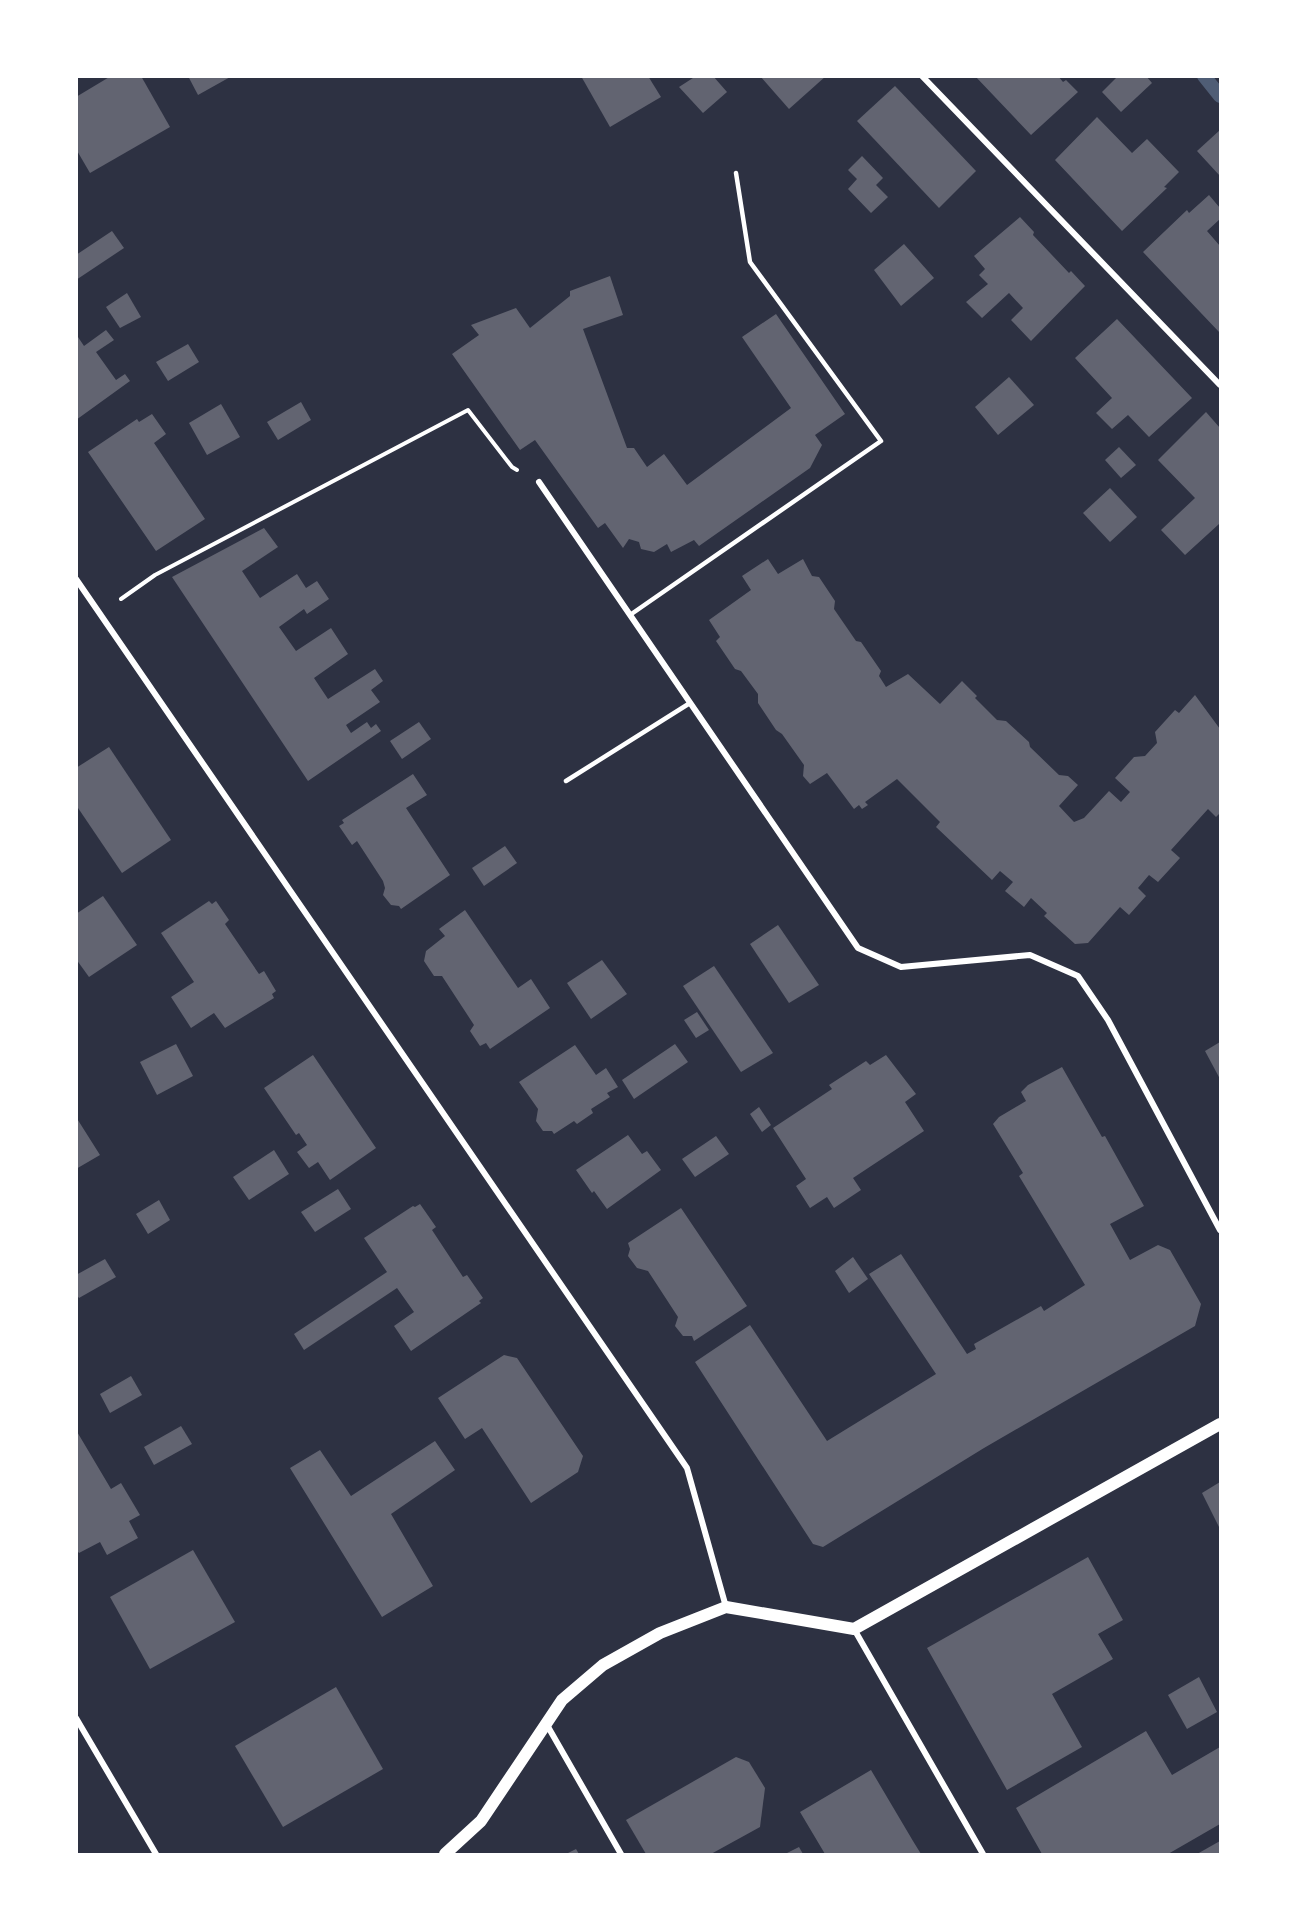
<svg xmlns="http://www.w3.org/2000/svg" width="1297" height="1931" font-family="Overpass,sans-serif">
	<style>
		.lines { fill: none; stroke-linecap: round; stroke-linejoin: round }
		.stream { stroke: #4f5d75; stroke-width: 14 }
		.building { fill: #626471 }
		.path { stroke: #fff; stroke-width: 4 }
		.service { stroke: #fff; stroke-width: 4.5 }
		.minor { stroke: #fff; stroke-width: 6 }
		.secondary { stroke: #fff; stroke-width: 12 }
	</style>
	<rect width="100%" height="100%" fill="#2d3142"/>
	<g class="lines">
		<polyline class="stream" points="1204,76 1220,96"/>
	</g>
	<g class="building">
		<polygon points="111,76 141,76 170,127 90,173 76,149 76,97"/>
		<polygon points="188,76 232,76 198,95"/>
		<polygon points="581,76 648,76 661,97 610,127"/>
		<polygon points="696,76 713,76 727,92 703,113 679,87"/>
		<polygon points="760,76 826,76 789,109"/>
		<polygon points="975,76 1058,76 1063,82 1066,80 1078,92 1031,135"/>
		<polygon points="1118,76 1146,76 1152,83 1121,112 1102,92"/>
		<polygon points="895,86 976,171 939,208 857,121"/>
		<polygon points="1097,117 1132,153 1147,139 1179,172 1164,187 1167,188 1122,231 1055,160"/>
		<polygon points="1220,130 1220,176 1197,151"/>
		<polygon points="862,156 883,178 876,185 888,197 871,213 848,189 857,179 848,170"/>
		<polygon points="1209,195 1220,208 1220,219 1207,231 1220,246 1220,333 1143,252 1187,210 1189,213"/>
		<polygon points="1020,217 1034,232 1033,235 1069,273 1071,271 1085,286 1031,341 1011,320 1023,308 1009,293 982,318 966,302 988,284 979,275 985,269 974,256"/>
		<polygon points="112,231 124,248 76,280 76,255"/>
		<polygon points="904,244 934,278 901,306 874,270"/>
		<polygon points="610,276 623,315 583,329 627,448 634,448 647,467 664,454 687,485 791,408 742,337 776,314 845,414 815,435 822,445 810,468 699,546 694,540 671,552 667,544 654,552 641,549 639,542 629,539 623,548 605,523 598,528 535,440 520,450 452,354 479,335 471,325 516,308 530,328 570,296 570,291"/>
		<polygon points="127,293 141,317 120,328 106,307"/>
		<polygon points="1117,319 1192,398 1149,437 1128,415 1112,429 1096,413 1112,398 1075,358"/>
		<polygon points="106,330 114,340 96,352 116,380 125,374 130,381 76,420 76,334 84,346"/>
		<polygon points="188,344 199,362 168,381 156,362"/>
		<polygon points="1009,377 1034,405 998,435 975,407"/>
		<polygon points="301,402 311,420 278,440 267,422"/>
		<polygon points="221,404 240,437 207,455 189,423"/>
		<polygon points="1206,412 1220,428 1220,526 1219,524 1185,555 1161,530 1195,498 1158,460"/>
		<polygon points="152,414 166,434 154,443 205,519 156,551 88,452 137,419 139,422"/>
		<polygon points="1119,447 1136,465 1121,478 1105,460"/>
		<polygon points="1110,488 1137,517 1110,542 1083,513"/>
		<polygon points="264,528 278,547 242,571 260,598 297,574 306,588 317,581 329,599 307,614 304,609 279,627 296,651 331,628 348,654 314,678 328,699 375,669 383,681 371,690 380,702 346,725 351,733 367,722 371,728 376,724 381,731 308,781 172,577"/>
		<polygon points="768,559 778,574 803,559 812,576 819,577 835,601 834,609 856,641 861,642 881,671 879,676 886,687 908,674 940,704 962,681 977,696 975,698 997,720 1006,721 1029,742 1030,747 1059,775 1068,776 1078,785 1059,806 1074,822 1084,818 1109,791 1121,802 1130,792 1115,778 1134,757 1145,756 1157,743 1155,732 1175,710 1179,713 1195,695 1220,729 1220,813 1216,817 1208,809 1171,850 1180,858 1158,882 1149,875 1138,888 1146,896 1129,915 1120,907 1088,943 1075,944 1044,916 1047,913 1031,898 1024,907 1005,891 1013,882 1000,871 992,880 936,827 940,822 897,779 865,802 868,805 862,809 859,805 854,809 827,773 810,784 803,776 804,765 782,734 776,730 758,703 758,694 741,671 735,669 716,641 720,637 709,620 751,590 742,576"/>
		<polygon points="419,722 431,739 402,759 390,741"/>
		<polygon points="109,747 171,840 122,873 76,805 76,768"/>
		<polygon points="413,774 427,795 406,808 450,875 401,909 399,906 391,905 383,895 385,888 383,881 357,841 352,845 339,826 344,823 342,820"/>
		<polygon points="505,846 517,863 484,886 472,868"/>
		<polygon points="103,896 137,945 89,977 76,959 76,914"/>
		<polygon points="209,901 212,904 216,901 229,920 225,924 259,974 264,971 276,991 272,994 274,998 225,1028 214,1013 191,1028 171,997 194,982 161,933"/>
		<polygon points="465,910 518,988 531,979 550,1008 490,1049 486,1043 480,1046 470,1031 474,1025 442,976 434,976 424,961 426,951 445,936 439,929"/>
		<polygon points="778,925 819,985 789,1003 750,944"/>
		<polygon points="602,960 627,994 591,1019 567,983"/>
		<polygon points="714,966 773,1053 741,1072 683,986"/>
		<polygon points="697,1012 709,1030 696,1038 684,1020"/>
		<polygon points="1220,1042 1220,1079 1205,1051"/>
		<polygon points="176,1044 193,1076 157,1095 140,1062"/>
		<polygon points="675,1044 688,1062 634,1099 622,1080"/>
		<polygon points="575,1045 596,1075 606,1068 618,1087 607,1093 610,1097 591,1109 593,1113 577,1124 574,1121 554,1134 552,1131 543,1131 536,1121 538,1109 519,1082"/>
		<polygon points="313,1055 376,1148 330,1180 318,1162 309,1168 297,1152 307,1145 299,1133 296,1135 264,1088"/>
		<polygon points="886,1055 916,1094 905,1102 924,1131 853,1178 861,1190 834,1208 827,1197 810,1208 796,1186 806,1179 773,1128 832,1089 829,1085 866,1061 870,1065"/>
		<polygon points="1062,1067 1102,1137 1105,1136 1144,1206 1110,1224 1130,1260 1158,1245 1170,1250 1201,1304 1195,1326 984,1448 823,1547 813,1544 695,1362 750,1325 827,1441 936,1374 869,1274 901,1254 967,1354 976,1349 974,1344 1041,1306 1044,1311 1085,1285 1019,1176 1023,1173 993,1124 999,1117 1026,1101 1021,1092 1028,1085"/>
		<polygon points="759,1107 771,1125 762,1132 750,1114"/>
		<polygon points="76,1117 100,1155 76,1169 77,1140"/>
		<polygon points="628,1135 642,1154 647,1151 661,1170 607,1209 594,1191 592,1193 576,1170"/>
		<polygon points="716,1136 729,1154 695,1177 682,1159"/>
		<polygon points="274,1150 289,1174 249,1200 233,1177"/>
		<polygon points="338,1189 351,1209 315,1232 301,1212"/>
		<polygon points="159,1200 170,1220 148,1234 136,1214"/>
		<polygon points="420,1204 436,1227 432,1230 463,1277 467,1275 483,1298 479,1301 481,1303 411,1351 394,1326 414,1312 397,1288 304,1350 294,1334 387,1272 364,1238 413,1206 415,1207"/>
		<polygon points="681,1208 747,1306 694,1341 692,1336 683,1336 675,1326 678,1317 648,1271 637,1268 628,1256 630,1249 628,1243"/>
		<polygon points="853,1257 868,1279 849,1293 835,1271"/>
		<polygon points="105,1259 116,1277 79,1298 76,1294 76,1275"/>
		<polygon points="504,1355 517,1358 583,1456 578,1472 531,1503 482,1428 465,1439 438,1398"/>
		<polygon points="131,1376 142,1395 110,1413 100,1394"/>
		<polygon points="181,1426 192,1444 154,1465 144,1447"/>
		<polygon points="76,1430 111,1489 121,1483 140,1515 129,1521 138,1538 107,1555 100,1542 79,1553 76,1549"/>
		<polygon points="435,1441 455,1470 391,1514 433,1586 382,1617 290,1468 320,1450 351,1496"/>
		<polygon points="1220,1482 1220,1529 1202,1493"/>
		<polygon points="193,1550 235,1622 150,1669 110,1597"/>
		<polygon points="1088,1557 1123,1620 1098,1634 1113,1659 1052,1694 1082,1747 1007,1790 927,1648"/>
		<polygon points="1199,1677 1217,1712 1187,1729 1168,1695"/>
		<polygon points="336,1687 383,1769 283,1827 235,1746"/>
		<polygon points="1146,1731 1172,1775 1220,1747 1220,1824 1168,1854 1042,1854 1016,1808"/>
		<polygon points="736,1757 749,1762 765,1788 760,1827 711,1854 646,1854 626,1820"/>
		<polygon points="871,1770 913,1841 921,1854 825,1854 800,1812"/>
		<polygon points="1220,1841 1220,1854 1197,1854"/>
		<polygon points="799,1847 803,1854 785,1854"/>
		<polygon points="576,1849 579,1854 566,1854"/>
	</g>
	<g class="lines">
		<polyline class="path" points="121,599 155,575 468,410 512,467 517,470"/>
		<g class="service">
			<polyline points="630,615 881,441 750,262 736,173"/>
			<polyline points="566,781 690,703"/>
		</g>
		<g class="minor">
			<polyline points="922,76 1220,385"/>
			<polyline points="539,482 858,948 901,967 1030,955 1078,976 1108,1020 1220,1230"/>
			<polyline points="76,579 687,1468 726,1607"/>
			<polyline points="854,1629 983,1854"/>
			<polyline points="76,1718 156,1854"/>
			<polyline points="547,1725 621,1854"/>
		</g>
		<polyline class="secondary" points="445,1854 481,1821 562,1700 603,1665 660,1633 726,1607 854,1629 1220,1424"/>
	</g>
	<rect width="1297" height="1931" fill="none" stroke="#ffffff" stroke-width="156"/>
</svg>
